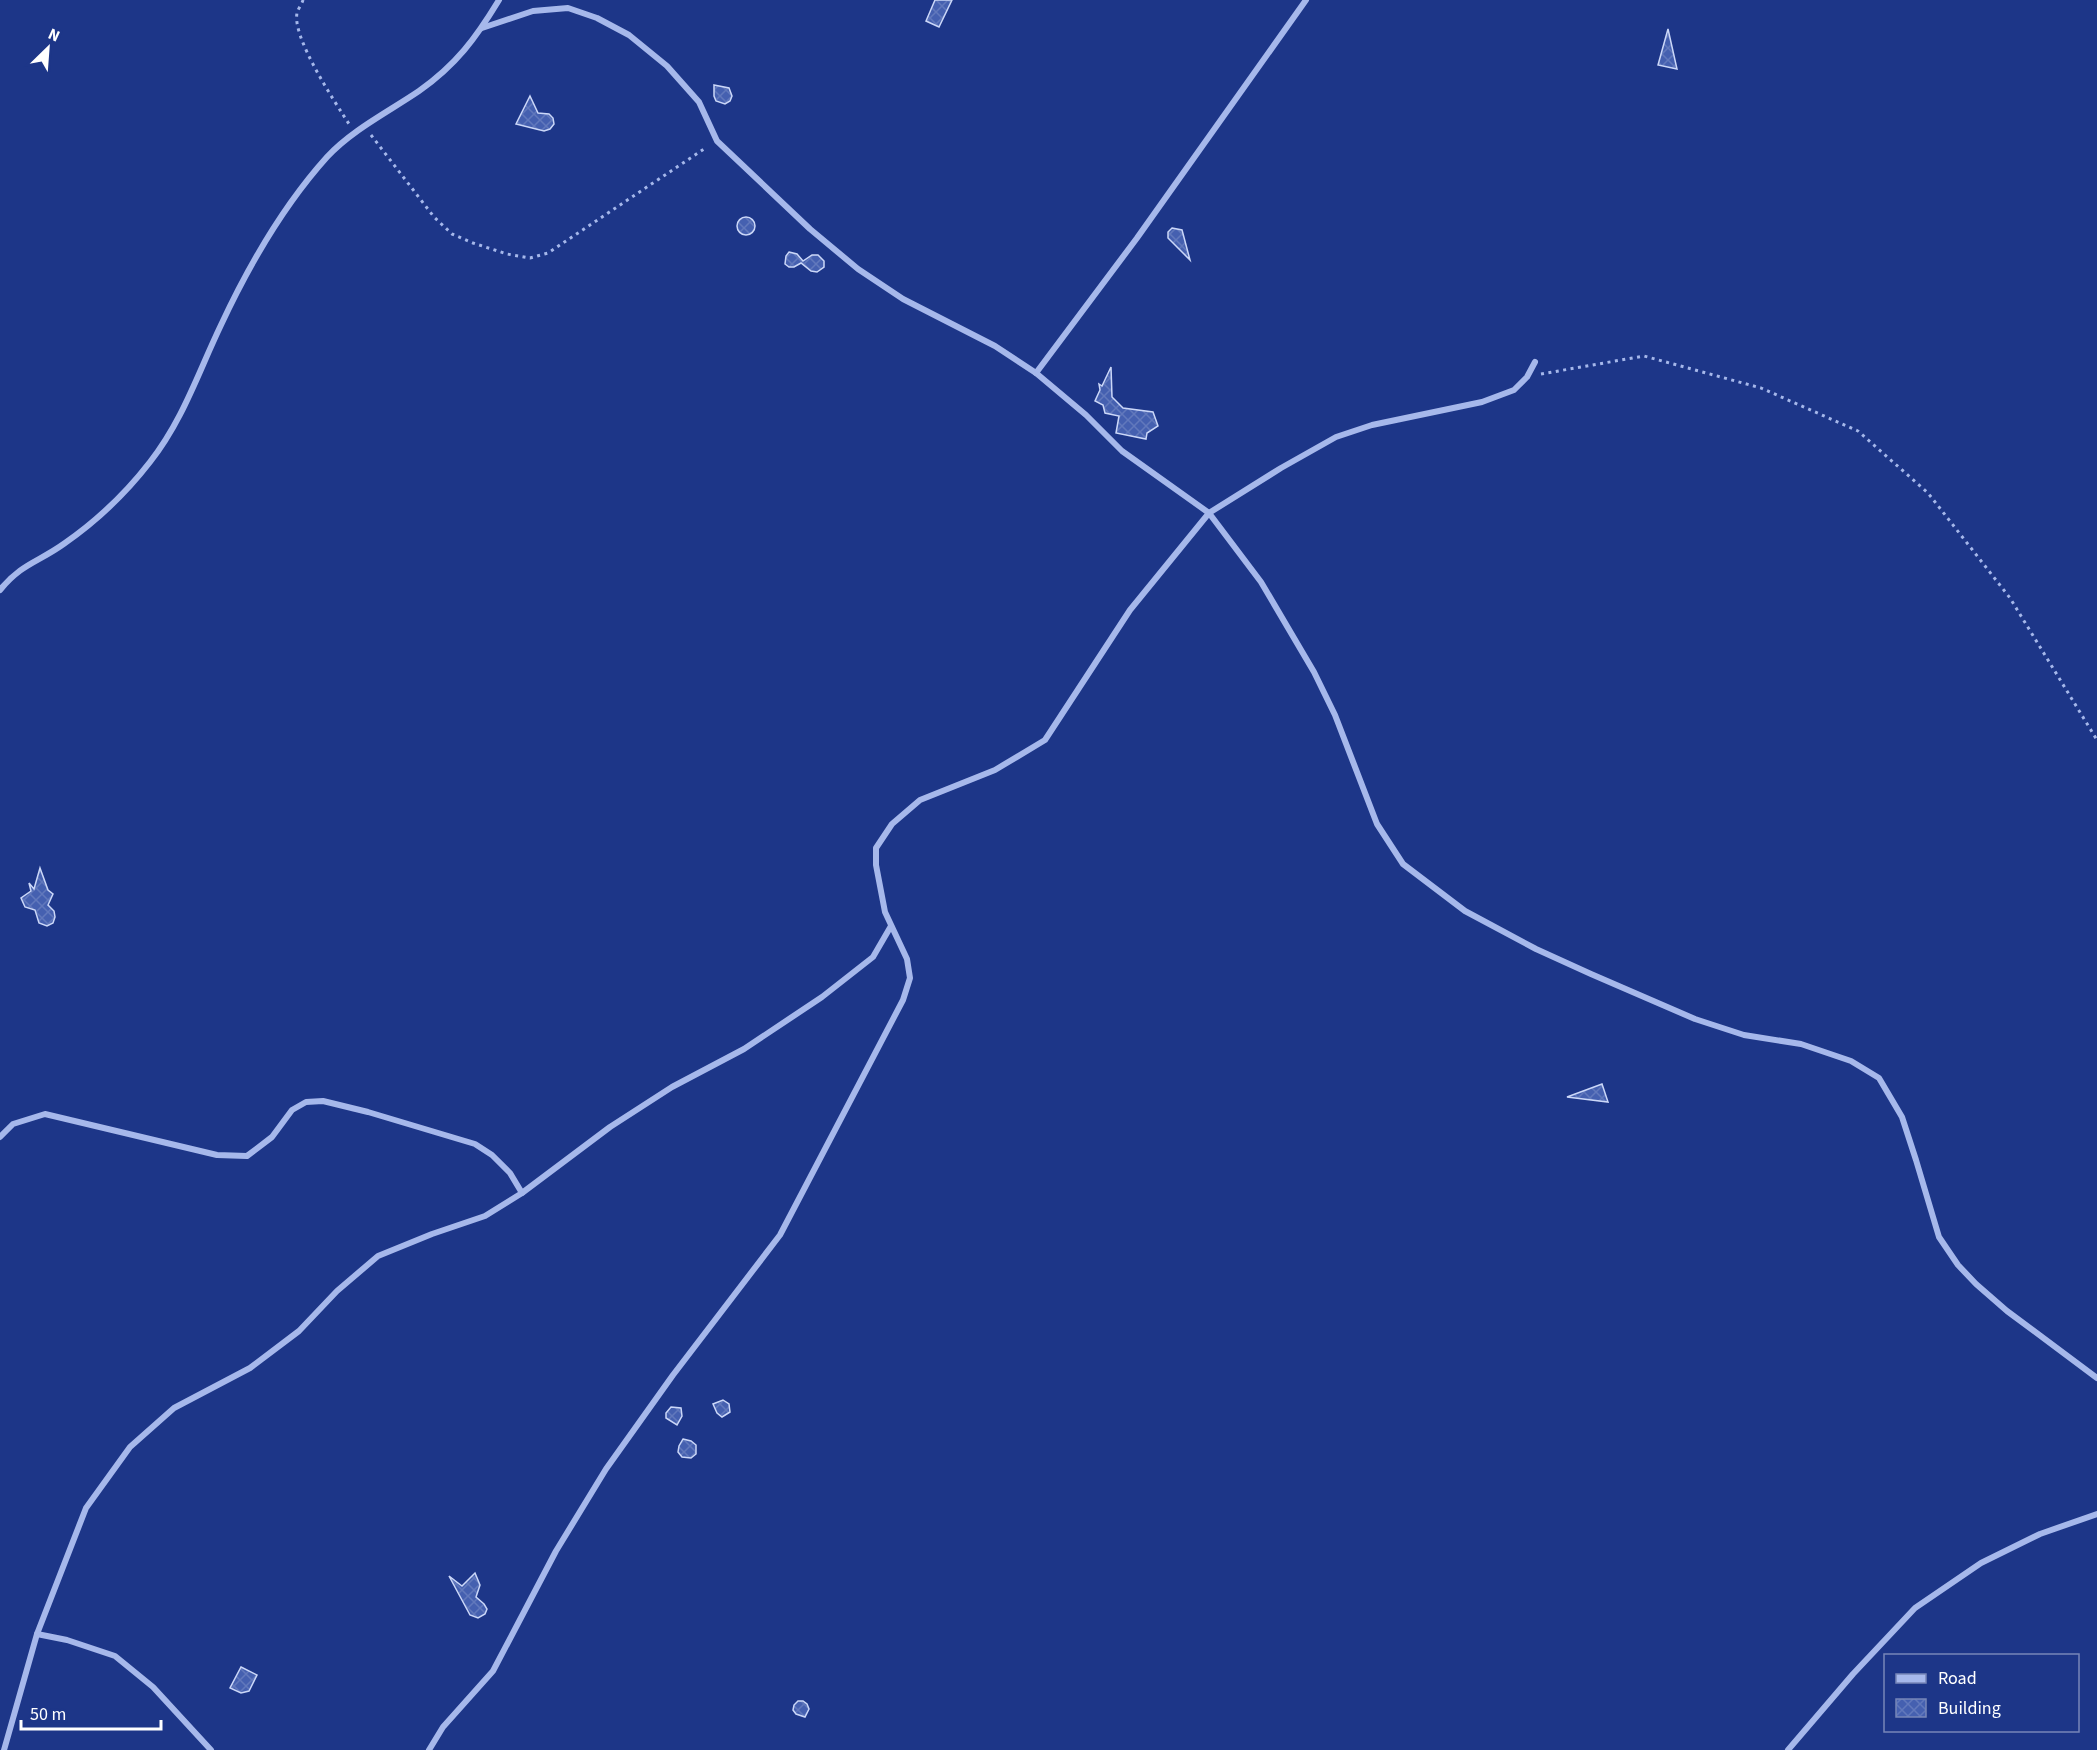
<svg xmlns="http://www.w3.org/2000/svg" width="2097" height="1750" font-family="'Source Sans 3',sans-serif">
	<style>
		.building { fill: url(#building-cross-hatch); stroke: #cbd7f8; stroke-width: 1.5 }
		.lines { fill: none; stroke-linecap: round; stroke-linejoin: round }
		.path { stroke: #a6b8eb; stroke-width: 3; stroke-dasharray: 3 4.5; stroke-linecap: butt }
		.minor { stroke: #a6b8eb; stroke-width: 6 }
	</style>
	<defs>
		<pattern id="building-cross-hatch" width="8" height="8" patternUnits="userSpaceOnUse" patternTransform="scale(1.5)"><rect width="8" height="8" fill="#4560b0"/><path d="M0 0l8 8M0 8l8-8" fill="none" stroke="#6178bc"/></pattern>
	</defs>
	<rect width="100%" height="100%" fill="#1d3688"/>
	<g class="building">
		<polygon points="935,0 952,0 939,27 926,21"/>
		<polygon points="1668,29 1677,69 1658,65"/>
		<polygon points="714,85 729,88 732,96 730,101 725,104 716,101 714,96"/>
		<polygon points="530,96 538,113 549,114 553,118 554,124 550,129 544,131 516,124"/>
		<circle cx="746" cy="226" r="9"/>
		<polygon points="1172,228 1182,230 1190,260 1168,238 1168,232"/>
		<polygon points="789,252 797,254 803,261 812,255 818,255 824,261 824,267 817,272 811,271 801,263 794,267 789,267 785,264 786,256"/>
		<polygon points="1111,367 1112,397 1123,408 1153,412 1158,426 1147,433 1146,439 1116,433 1119,416 1105,413 1103,405 1095,401 1100,390 1099,384 1102,386"/>
		<polygon points="40,868 48,890 53,894 48,905 54,911 55,917 53,923 47,926 39,923 35,910 25,907 21,898 31,891 29,883 34,889"/>
		<polygon points="1602,1084 1608,1102 1567,1097"/>
		<polygon points="723,1400 729,1404 730,1412 722,1417 717,1413 713,1404"/>
		<polygon points="671,1407 681,1408 682,1416 677,1425 666,1418 666,1413"/>
		<polygon points="683,1439 691,1441 696,1445 696,1454 691,1458 682,1457 678,1452 679,1446"/>
		<polygon points="475,1573 480,1585 476,1597 484,1604 487,1609 485,1614 478,1618 470,1615 449,1576 462,1586"/>
		<polygon points="241,1667 257,1675 249,1691 241,1693 230,1688"/>
		<polygon points="798,1701 803,1701 807,1704 809,1709 805,1717 796,1714 793,1710 794,1705"/>
	</g>
	<g class="lines">
		<g class="path">
			<path d="M303,0c-1,4 -5,9 -6,13 -5,25 38,89 52,111"/>
			<polyline points="371,135 434,217 452,234 473,243 507,254 530,258 548,253 707,147"/>
			<polyline points="1541,374 1644,356 1761,388 1858,431 1928,493 2010,598 2097,740"/>
		</g>
		<g class="minor">
			<polyline points="482,28 533,11 568,8 597,18 629,35 667,66 699,102 717,141 810,229 858,269 903,299 995,346 1036,373 1086,415 1122,451 1209,513 1261,582 1314,672 1335,715 1377,824 1403,864 1465,911 1536,949 1591,974 1695,1019 1744,1035 1801,1044 1851,1061 1879,1078 1902,1117 1916,1160 1939,1237 1958,1265 1976,1284 2007,1311 2097,1378"/>
			<polyline points="1036,373 1137,238 1306,0"/>
			<path d="M0,590c22,-27 39,-28 65,-47 33,-23 61,-50 85,-81 33,-42 48,-89 71,-137 28,-60 61,-118 106,-168 25,-27 61,-45 92,-66 37,-26 57,-53 80,-91"/>
			<polyline points="0,1137 13,1124 45,1114 217,1155 247,1156 272,1137 292,1110 306,1102 323,1101 368,1112 475,1144 492,1155 510,1173 522,1193"/>
			<polyline points="37,1634 67,1640 115,1656 153,1687 211,1750"/>
			<polyline points="4,1750 37,1634 86,1508 130,1447 174,1408 250,1368 299,1331 337,1291 378,1256 432,1234 485,1216 522,1193 610,1127 672,1087 744,1049 822,997 873,957 891,926"/>
			<polyline points="429,1750 443,1727 493,1671 556,1551 606,1469 673,1375 780,1235 903,1000 910,978 907,959 885,912 876,865 876,848 892,824 920,800 995,770 1045,740 1130,610 1209,513 1281,468 1336,437 1372,425 1482,402 1514,390 1527,377 1535,362"/>
			<polyline points="1788,1750 1853,1674 1915,1608 1981,1563 2040,1534 2097,1514"/>
		</g>
	</g>
	<rect x="1884" y="1654" width="195" height="78" fill="#1d3688" stroke="#7786b8" stroke-width="1.5"/>
	<rect x="1896" y="1674" width="30" height="9" fill="#a6b8eb" stroke="#7786b8" stroke-width="1.5"/>
	<text x="1938" y="1684" font-size="18" fill="#ffffff">Road</text>
	<rect x="1896" y="1699" width="30" height="18" fill="url(#building-cross-hatch)" stroke="#7786b8" stroke-width="1.5"/>
	<text x="1938" y="1714" font-size="18" fill="#ffffff">Building</text>
	<g transform="translate(48 48) rotate(25)" stroke="#1d3688" stroke-width="4.5" paint-order="stroke">
	<path d="M0-4.5L10 22L0 15L-10 22Z" fill="#ffffff"/>
	<text y="-9" font-size="16" font-weight="bold" text-anchor="middle" fill="#ffffff">N</text>
	</g>
	<path d="M21 1720v9h140v-9" fill="none" stroke="#ffffff" stroke-width="3"/>
	<text x="30" y="1720" font-size="18" fill="#ffffff" stroke="#1d3688" stroke-width="4.5" paint-order="stroke">50 m</text>
</svg>
